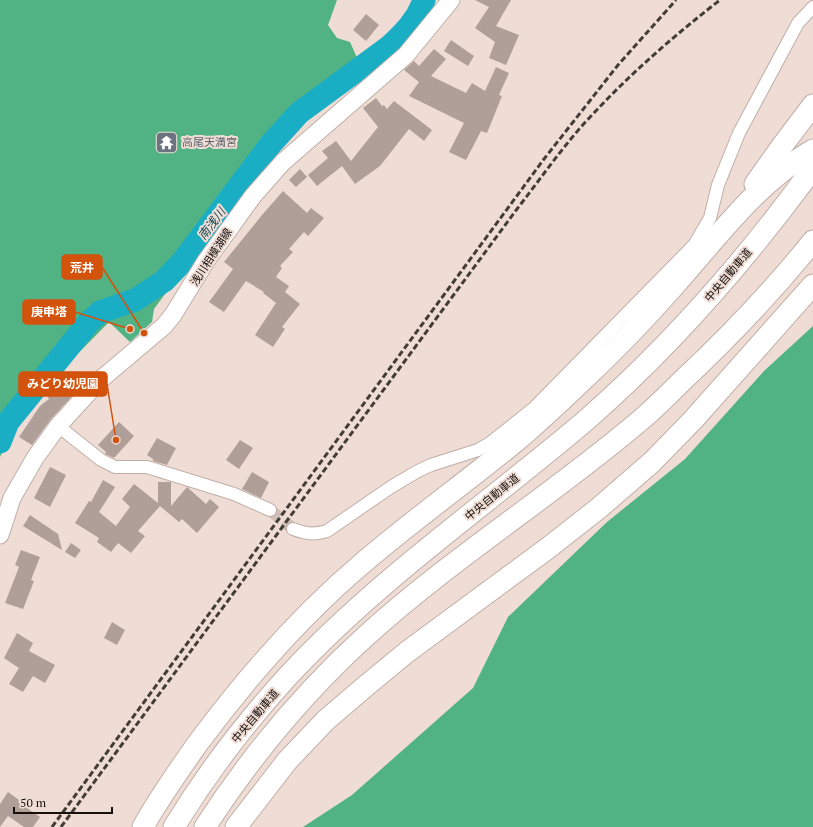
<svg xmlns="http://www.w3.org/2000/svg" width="813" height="827" font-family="'PT Serif','Noto Sans JP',serif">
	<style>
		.forest { fill: #51b384 }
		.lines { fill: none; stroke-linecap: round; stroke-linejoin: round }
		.river { stroke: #1aaec5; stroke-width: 23 }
		.building { fill: #b09f98 }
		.street-tunnel { stroke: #cebeb7; stroke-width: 12; stroke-dasharray: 12 6; stroke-linecap: butt }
		.street-casing { stroke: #c0afa8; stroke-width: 14 }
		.secondary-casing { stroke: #c0afa8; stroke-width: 19 }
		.highway-casing { stroke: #c0afa8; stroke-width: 23 }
		.street { stroke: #fff; stroke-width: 12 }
		.secondary { stroke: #fff; stroke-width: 17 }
		.highway { stroke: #fff; stroke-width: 21 }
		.rail { stroke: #443c37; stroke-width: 3; stroke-dasharray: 6 3; stroke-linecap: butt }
		.labels { text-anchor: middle; stroke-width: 4; stroke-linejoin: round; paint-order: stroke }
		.worship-label { font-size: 11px; fill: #5b616d; stroke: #efddd5; text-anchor: start }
		.street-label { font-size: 11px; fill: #16100d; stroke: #efddd5 }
		.water-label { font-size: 12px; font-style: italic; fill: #0f4953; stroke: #efddd5 }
		.leader { fill: none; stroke: #d3520c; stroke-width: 1.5 }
		.callout-dot { fill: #d3520c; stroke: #efddd5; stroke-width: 1.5 }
		.callout { fill: #d3520c; stroke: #d3520c; stroke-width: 1.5 }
		.callout-label { font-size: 12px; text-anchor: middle; font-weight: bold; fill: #fff }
	</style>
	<rect width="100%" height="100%" fill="#efddd5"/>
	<g class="forest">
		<polygon points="0,0 337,0 328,25 337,38 350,42 358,60 314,92 154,309 152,322 130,342 109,322 34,398 12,431 0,457"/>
		<polygon points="813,326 813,827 303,827 352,795 473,688 508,617 607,522 685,459 764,371"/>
	</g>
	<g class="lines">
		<path class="river" d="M0,442l8,-20 81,-100 11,-10 35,-12 29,-19 19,-20 87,-116 29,-32 91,-67c14,-13 28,-27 34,-46"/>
	</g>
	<g class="building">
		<polygon points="475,0 511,0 496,26 519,35 506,65 489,58 495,42 475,28 489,7"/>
		<polygon points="366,14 379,25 366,41 353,30"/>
		<polygon points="451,40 474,56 468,66 444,51"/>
		<polygon points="434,49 446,59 431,76 466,93 472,83 485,91 496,67 509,73 499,95 502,96 487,133 481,131 466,160 449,152 464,123 409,96 419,82 404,70 414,61 419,66"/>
		<polygon points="376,98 382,106 384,105 387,109 394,101 432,130 424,141 409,129 380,166 355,184 342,166 317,186 308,175 328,158 322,151 336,141 351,161 378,127 363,108"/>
		<polygon points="300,169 307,177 296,187 289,180"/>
		<polygon points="283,191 307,213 311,208 324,218 308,236 304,232 289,249 293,252 280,266 282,268 276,277 289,286 285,292 300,304 282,327 285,329 273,347 255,335 276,303 263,293 264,292 246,281 224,312 209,302 233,269 224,262 262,215"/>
		<polygon points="77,371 86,381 51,419 32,445 19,437 40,406 49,399 46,394 54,387 57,390"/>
		<polygon points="119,422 134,436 114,458 105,454 106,452 98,445"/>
		<polygon points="157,438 176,448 167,465 153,461 153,459 147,455"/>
		<polygon points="240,440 253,448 239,469 226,460"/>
		<polygon points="50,467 66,475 50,507 34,498"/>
		<polygon points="252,472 269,482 261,498 242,489"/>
		<polygon points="103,480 115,487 99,512 116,526 130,507 122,499 134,484 158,503 158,482 171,482 171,506 187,487 206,504 210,499 219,507 197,533 182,519 179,522 160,506 138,531 145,536 131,553 118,543 111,552 97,542 99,538 75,523 89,501 91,502"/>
		<polygon points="30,515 58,534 62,550 23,526"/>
		<polygon points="71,543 81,550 75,558 65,552"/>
		<polygon points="21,550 40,557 31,580 34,581 23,609 5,603 19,567 15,565"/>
		<polygon points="112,622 125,630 117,645 104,638"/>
		<polygon points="17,633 33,643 29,651 55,665 45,683 33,676 23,692 9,684 19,668 4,658"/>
		<polygon points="8,792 19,800 18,802 40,817 33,827 24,827 8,816 0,827 0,804"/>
	</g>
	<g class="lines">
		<polyline class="street-tunnel" points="270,510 293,529"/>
		<defs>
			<g id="street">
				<polyline points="58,426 101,460 115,467 147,467 234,494 270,510"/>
				<path d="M293,529c13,5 21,6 34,2l64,-44 27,-16 13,-6 47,-15 12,-7 44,-35 160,-163 16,-27 8,-33 21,-52 59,-110 15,-16"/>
			</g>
			<polyline id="secondary" points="0,535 12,498 35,458 58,426 99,381 164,326 173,315 206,261 253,196 283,162 406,55 451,0"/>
			<g id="highway">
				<polyline points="755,184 782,146 813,105"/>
				<path d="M143,827c16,-29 36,-57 55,-84 49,-66 103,-128 166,-181 49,-42 101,-79 151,-120 23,-19 45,-40 67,-61 32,-30 62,-61 91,-94 43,-48 83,-104 140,-137"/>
				<path d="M174,827c33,-54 72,-105 114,-151 89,-96 197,-170 296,-254 86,-75 162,-162 229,-254"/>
				<path d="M205,827c46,-71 99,-135 162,-192 86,-78 186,-140 275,-216 14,-12 27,-25 40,-38 47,-44 91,-90 131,-140"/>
				<polyline points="236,827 287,761 326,720 367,685 407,652 548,548 599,508 652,462 693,420 813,285"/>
			</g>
		</defs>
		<use href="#street" class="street-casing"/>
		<use href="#secondary" class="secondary-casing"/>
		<use href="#highway" class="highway-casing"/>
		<use href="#street" class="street"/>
		<use href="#secondary" class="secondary"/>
		<use href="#highway" class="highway"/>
		<g class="rail">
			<polyline points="52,827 544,159 618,65 676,0"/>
			<path d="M61,827l456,-618c25,-32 48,-66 76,-95 39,-42 82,-79 127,-114"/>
		</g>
	</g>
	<defs>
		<symbol id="temple-square" viewBox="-11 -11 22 22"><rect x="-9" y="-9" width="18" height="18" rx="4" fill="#6b7280" stroke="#efddd5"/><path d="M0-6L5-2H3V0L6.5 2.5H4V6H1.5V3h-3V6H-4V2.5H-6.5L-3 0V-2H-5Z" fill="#fff"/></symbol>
	</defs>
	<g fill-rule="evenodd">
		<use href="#temple-square" x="154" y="130" width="25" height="25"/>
	</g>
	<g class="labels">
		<g class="worship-label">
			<text x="182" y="146">高尾天満宮</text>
		</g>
		<g class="street-label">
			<text transform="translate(211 257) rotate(-57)" y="4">浅川相模湖線</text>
			<text transform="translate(728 275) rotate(-50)" y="4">中央自動車道</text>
			<text transform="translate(492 497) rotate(-39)" y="4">中央自動車道</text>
			<text transform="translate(255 716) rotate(-50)" y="4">中央自動車道</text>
		</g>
		<g class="water-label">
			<text transform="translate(212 224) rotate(-53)" y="4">南浅川</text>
		</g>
	</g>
	<path class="leader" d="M144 333L102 267M130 329L75 312M116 440L107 384"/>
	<g class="callout-dot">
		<circle cx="144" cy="333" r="4"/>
		<circle cx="130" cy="329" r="4"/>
		<circle cx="116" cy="440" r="4"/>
	</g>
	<g class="callout">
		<rect x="62" y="255" width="40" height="24" rx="4"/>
		<rect x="23" y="300" width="52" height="24" rx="4"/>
		<rect x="19" y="372" width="88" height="24" rx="4"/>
	</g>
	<g class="callout-label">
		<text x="82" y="272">荒井</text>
		<text x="49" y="316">庚申塔</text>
		<text x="63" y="388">みどり幼児園</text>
	</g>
	<path d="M14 807v6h98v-6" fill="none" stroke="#16100d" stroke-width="2"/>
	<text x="20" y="807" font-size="12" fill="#16100d" stroke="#efddd5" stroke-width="3" paint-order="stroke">50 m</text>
</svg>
